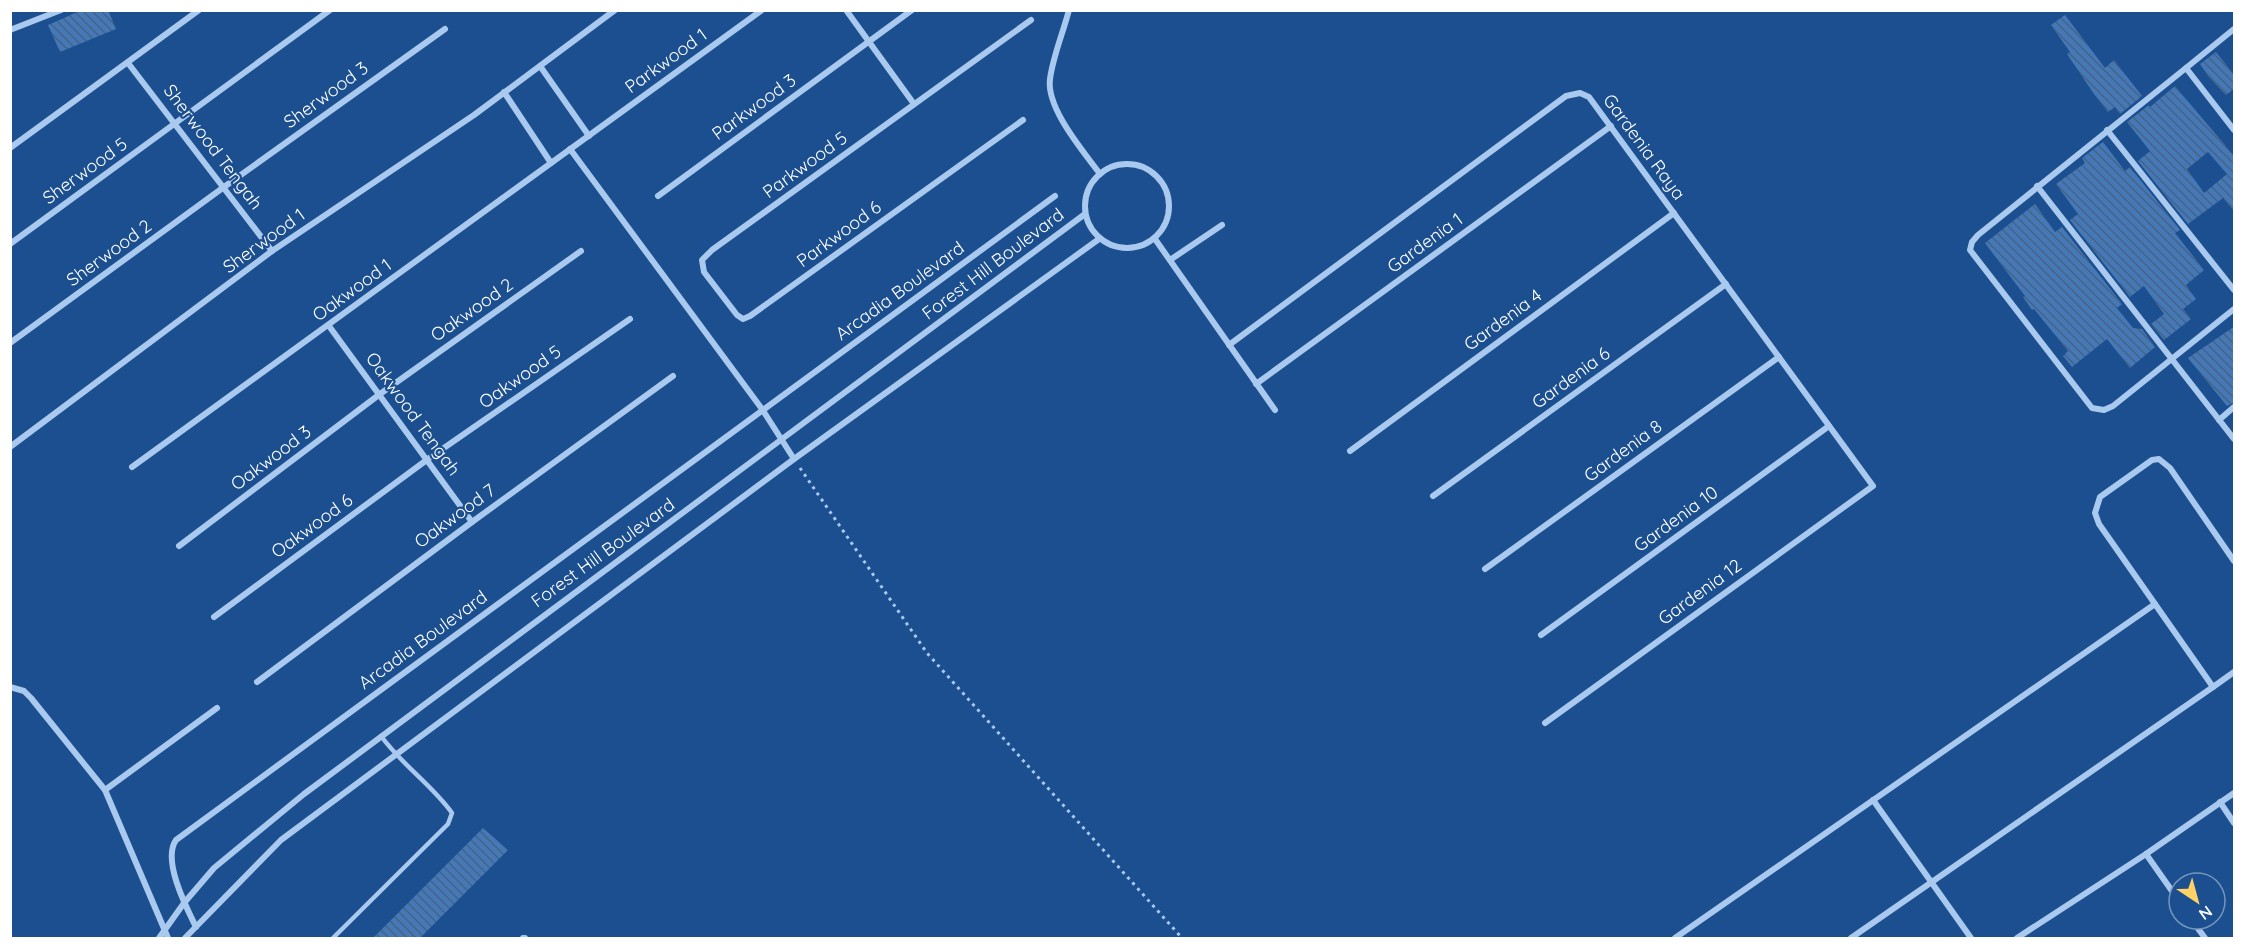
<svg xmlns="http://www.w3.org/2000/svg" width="2245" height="949" font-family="Quicksand,sans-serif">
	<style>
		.building { fill: url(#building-back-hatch); fill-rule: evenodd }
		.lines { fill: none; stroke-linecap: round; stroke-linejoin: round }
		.path { stroke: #a9c9ee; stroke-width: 3; stroke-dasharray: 3 4.5; stroke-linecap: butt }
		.service { stroke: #a9c9ee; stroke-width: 4.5 }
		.minor { stroke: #a9c9ee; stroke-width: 6 }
		.labels { text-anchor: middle; stroke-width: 4.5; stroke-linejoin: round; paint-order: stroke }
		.street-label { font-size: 18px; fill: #fff; stroke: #1b4f8f }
	</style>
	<defs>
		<pattern id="building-back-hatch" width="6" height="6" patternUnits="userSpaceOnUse" patternTransform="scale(1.5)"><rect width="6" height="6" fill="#4478b7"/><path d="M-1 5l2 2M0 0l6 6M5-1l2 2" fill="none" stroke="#486282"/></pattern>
	</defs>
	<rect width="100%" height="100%" fill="#1b4f8f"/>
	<g class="building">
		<polygon points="82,10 108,10 116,29 60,52 48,25"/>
		<polygon points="2065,15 2105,68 2114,60 2142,96 2120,114 2115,107 2108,112 2094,94 2067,54 2070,52 2051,25"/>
		<polygon points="2216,52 2235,76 2235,88 2226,95 2208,76 2200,64"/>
		<path d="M2175,86l60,71v55l-12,-14 -35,26 -50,-63 12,-10 -23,-29 22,-17 1,2zM2208,152l19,22 -23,19 -17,-24z"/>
		<polygon points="2103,142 2125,171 2130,167 2180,230 2175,233 2204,270 2186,285 2196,299 2183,309 2191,319 2164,340 2151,324 2164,314 2144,286 2130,297 2070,220 2078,214 2056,184 2085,163 2082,158"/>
		<polygon points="2035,204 2055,232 2062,227 2122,304 2117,308 2133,328 2142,329 2155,347 2130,368 2107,339 2072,367 2063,356 2068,351 2034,309 2032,310 2023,297 2025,296 1985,243"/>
		<polygon points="2235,326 2235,402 2227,406 2188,358"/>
		<polygon points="483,828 508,850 419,939 372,939"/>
	</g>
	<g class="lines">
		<polyline class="path" points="800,468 927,653 1182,938"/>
		<path class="service" d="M333,938l115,-114 4,-11c-20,-28 -50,-48 -71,-77"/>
		<g class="minor">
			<polyline points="846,10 914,104"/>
			<path d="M1069,10c-6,23 -16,46 -19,69 -4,29 33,72 50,95"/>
			<polyline points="10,30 61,10"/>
			<polyline points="128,63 272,251"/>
			<polyline points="540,66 589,136"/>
			<polyline points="2186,68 2234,29"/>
			<polyline points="504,92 551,163"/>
			<polyline points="1023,120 750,316 743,319 737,315 704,272 702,260 712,250 1031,20"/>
			<polyline points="2107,130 2234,290"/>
			<polyline points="2234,130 2186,68 1978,235 1972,242 1970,250 2092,408 2104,410 2113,406 2234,309"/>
			<polyline points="10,148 199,10"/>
			<polyline points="570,149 762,409 794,459"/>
			<circle cx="1127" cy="206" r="42"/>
			<polyline points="2037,186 2234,439"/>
			<polyline points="658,196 912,10"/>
			<polyline points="1155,239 1275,410"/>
			<polyline points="10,244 330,10"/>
			<polyline points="1170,260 1222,225"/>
			<polyline points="329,326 472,522"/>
			<polyline points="10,343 224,187 445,29"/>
			<polyline points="1229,345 1566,96 1580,93 1589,97 1873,486 1545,723"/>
			<polyline points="1256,384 1611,126"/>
			<polyline points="2219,420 2234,407"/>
			<polyline points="10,447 272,251 474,115 615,10"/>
			<polyline points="1350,451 1674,213"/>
			<polyline points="132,467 762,10"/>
			<polyline points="1433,496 1726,284"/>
			<polyline points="179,546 380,394 581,251"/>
			<polyline points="1485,569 1779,357"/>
			<polyline points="2155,604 2213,687 2234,672"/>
			<polyline points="214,617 428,459 630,319"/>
			<polyline points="1541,635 1829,426"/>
			<polyline points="257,682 472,522 673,376"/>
			<polyline points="10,687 24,691 31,698 105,790 168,938"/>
			<polyline points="105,790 217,708"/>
			<polyline points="1873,800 1971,938"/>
			<polyline points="2220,802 2234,823"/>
			<polyline points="2146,854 2179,901"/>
			<polyline points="2191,919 2205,938"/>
			<path d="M196,927c-10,-20 -34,-67 -20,-87l879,-644"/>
			<polyline points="159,938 184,903 214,868 304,794 1085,214"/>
			<polyline points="185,938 281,840 794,459 1099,239"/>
			<polyline points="523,938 525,938"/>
			<polyline points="1675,938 2155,604 2099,524 2095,513 2100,497 2152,460 2159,459 2170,468 2234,561"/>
			<polyline points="1851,938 2213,687"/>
			<polyline points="2017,938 2146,854 2234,793"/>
		</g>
	</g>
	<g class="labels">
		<g class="street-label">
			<text transform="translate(666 61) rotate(-36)" y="6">Parkwood 1</text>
			<text transform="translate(326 95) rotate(-36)" y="6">Sherwood 3</text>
			<text transform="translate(754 107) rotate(-36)" y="6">Parkwood 3</text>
			<text transform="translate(213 147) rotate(53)" y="6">Sherwood Tengah</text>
			<text transform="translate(1644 147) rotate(54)" y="6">Gardenia Raya</text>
			<text transform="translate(805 165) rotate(-36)" y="6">Parkwood 5</text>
			<text transform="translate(85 171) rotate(-36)" y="6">Sherwood 5</text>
			<text transform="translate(839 234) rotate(-36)" y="6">Parkwood 6</text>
			<text transform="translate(264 241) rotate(-36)" y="6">Sherwood 1</text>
			<text transform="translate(1425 243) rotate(-36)" y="6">Gardenia 1</text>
			<text transform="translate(109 253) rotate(-36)" y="6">Sherwood 2</text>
			<text transform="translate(993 264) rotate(-37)" y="6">Forest Hill Boulevard</text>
			<text transform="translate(352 290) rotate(-36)" y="6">Oakwood 1</text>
			<text transform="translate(900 291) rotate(-36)" y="6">Arcadia Boulevard</text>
			<text transform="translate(472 310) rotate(-35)" y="6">Oakwood 2</text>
			<text transform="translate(1503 320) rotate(-36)" y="6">Gardenia 4</text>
			<text transform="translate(520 377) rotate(-35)" y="6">Oakwood 5</text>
			<text transform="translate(1571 378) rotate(-36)" y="6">Gardenia 6</text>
			<text transform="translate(413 414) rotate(54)" y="6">Oakwood Tengah</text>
			<text transform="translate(1623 451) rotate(-36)" y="6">Gardenia 8</text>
			<text transform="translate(271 458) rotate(-37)" y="6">Oakwood 3</text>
			<text transform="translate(455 516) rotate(-36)" y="6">Oakwood 7</text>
			<text transform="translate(1676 519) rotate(-36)" y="6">Gardenia 10</text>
			<text transform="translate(312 526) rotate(-36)" y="6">Oakwood 6</text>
			<text transform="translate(603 553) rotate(-36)" y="6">Forest Hill Boulevard</text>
			<text transform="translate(1700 592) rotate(-36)" y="6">Gardenia 12</text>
			<text transform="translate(423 640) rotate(-36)" y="6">Arcadia Boulevard</text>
		</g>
	</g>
	<rect width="2245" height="949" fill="none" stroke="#ffffff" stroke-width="24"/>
	<g transform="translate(2197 901) rotate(144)"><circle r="28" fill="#1b4f8f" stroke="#7695bc" stroke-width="1.5"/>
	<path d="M0-4.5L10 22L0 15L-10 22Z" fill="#ffd166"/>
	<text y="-9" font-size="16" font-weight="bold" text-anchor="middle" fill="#ffffff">N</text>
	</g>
</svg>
